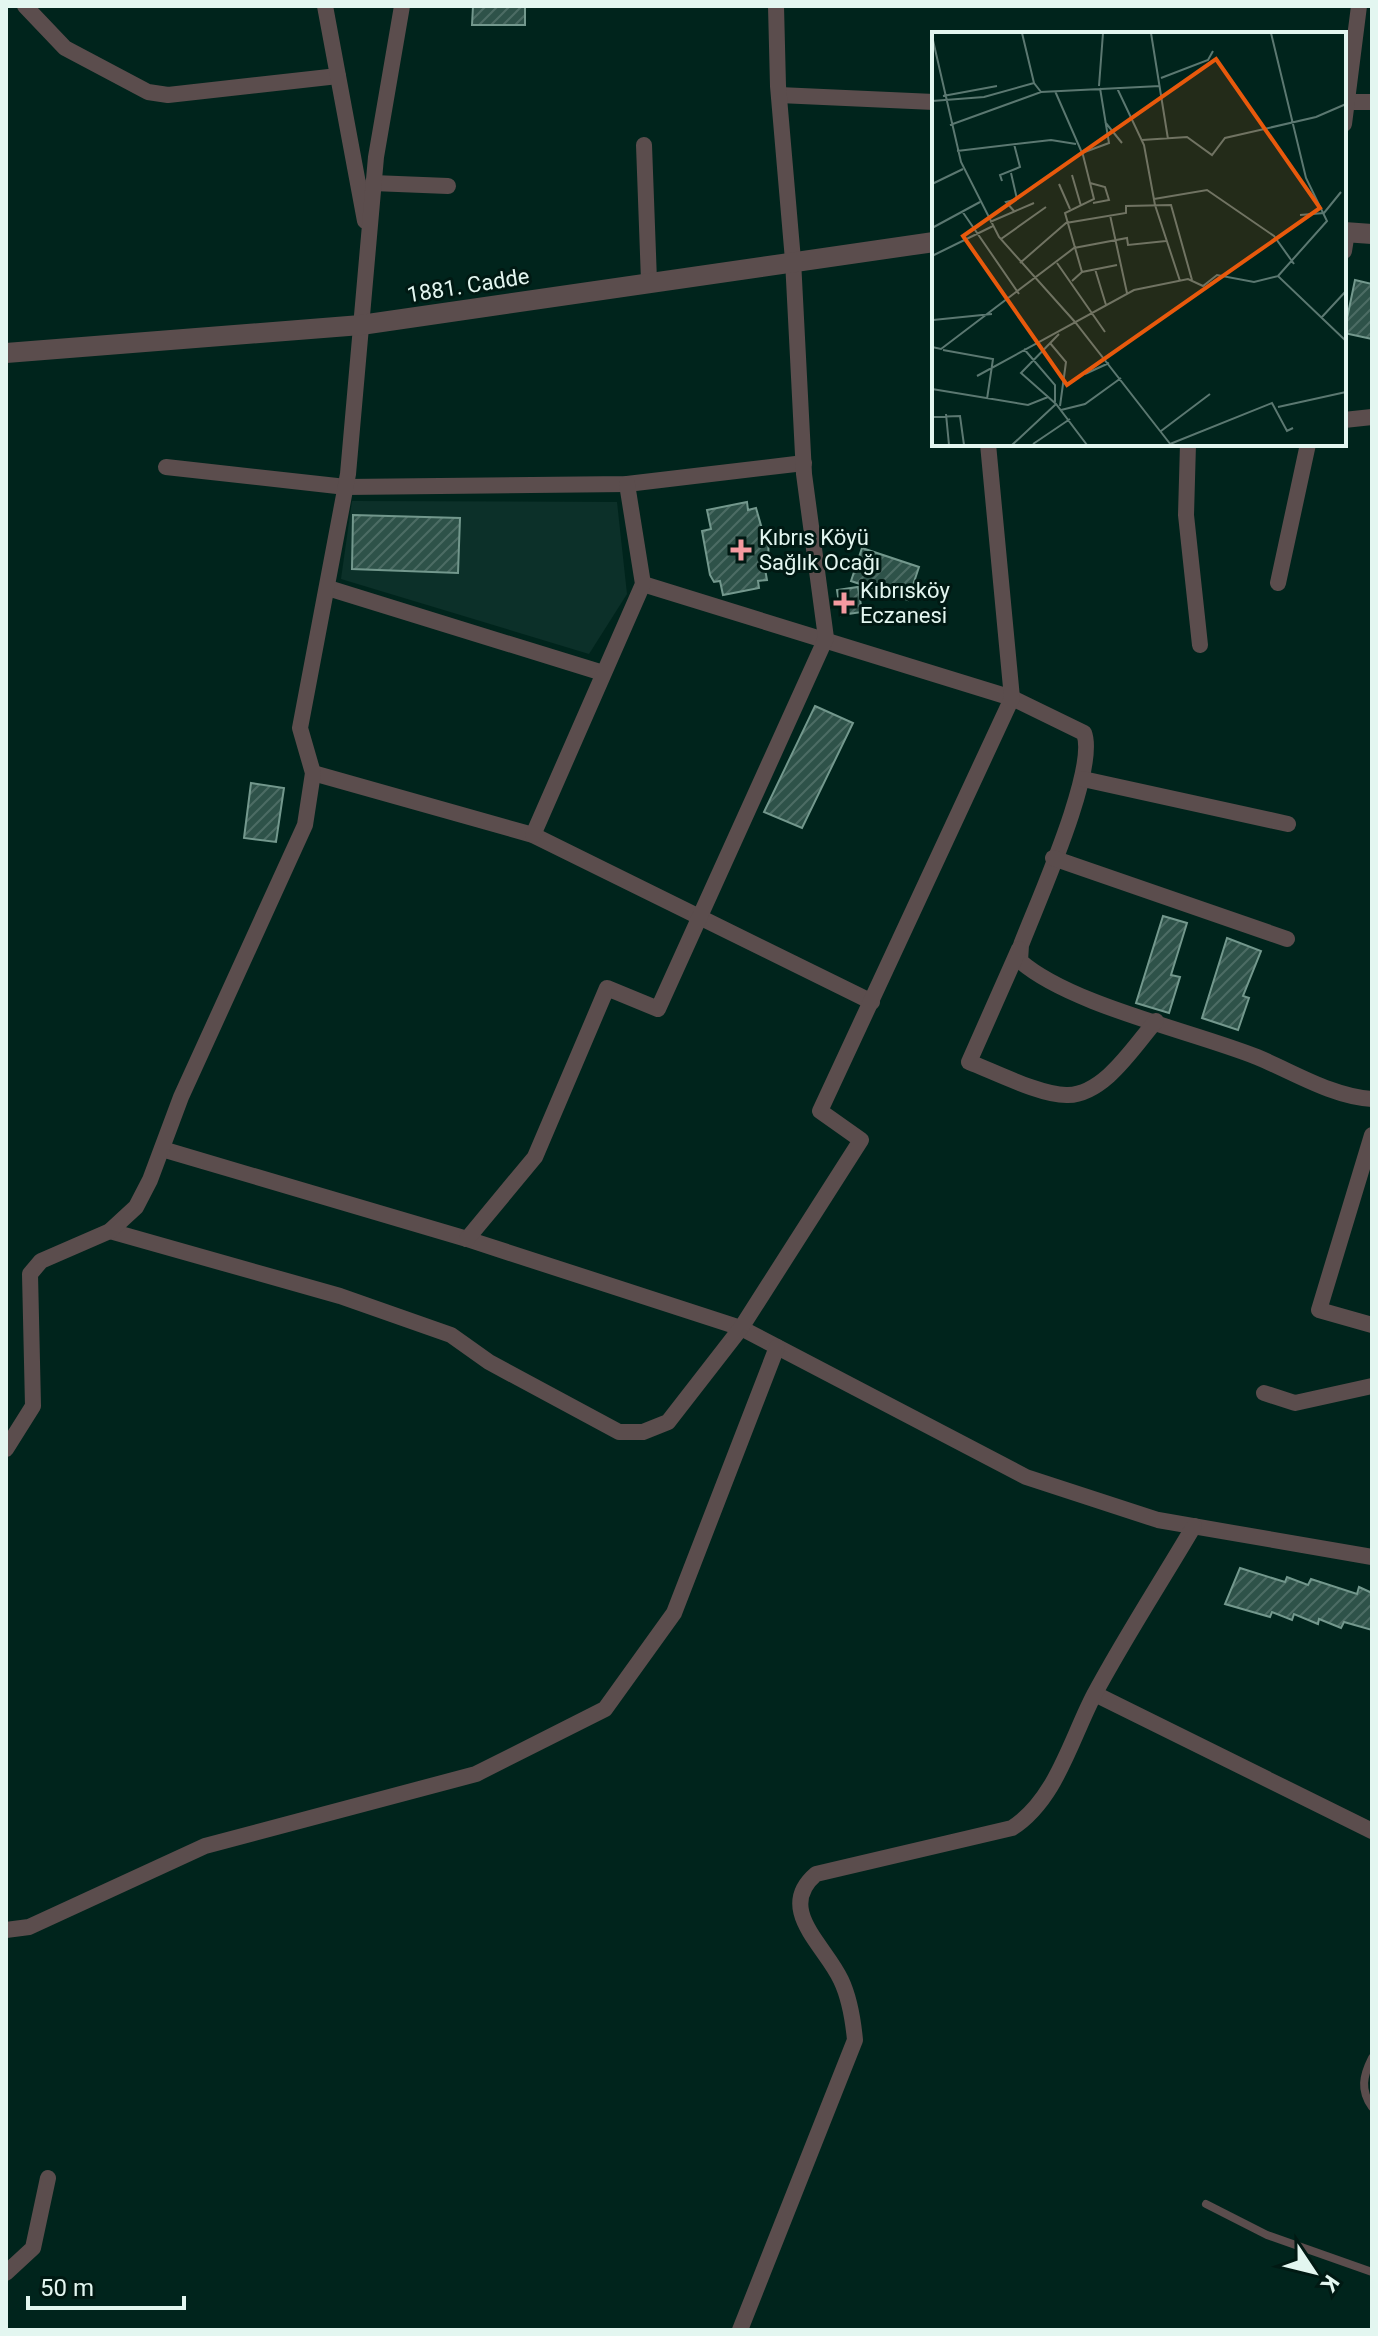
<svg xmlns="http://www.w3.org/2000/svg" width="1378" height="2336" font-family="Roboto,sans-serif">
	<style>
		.built { fill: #0c3029 }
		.building { fill: url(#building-hatch); stroke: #73988d; stroke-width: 2 }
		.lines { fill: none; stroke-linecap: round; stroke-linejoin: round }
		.service { stroke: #5b4d4d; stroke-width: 8 }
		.minor { stroke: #5b4d4d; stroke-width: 16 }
		.tertiary { stroke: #5b4d4d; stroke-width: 20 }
		.poi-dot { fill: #f49aa0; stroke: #001913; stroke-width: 3 }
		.labels { text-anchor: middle; stroke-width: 6; stroke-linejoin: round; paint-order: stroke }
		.street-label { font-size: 22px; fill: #e3f6f0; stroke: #001913 }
		.poi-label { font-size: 22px; fill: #e3f6f0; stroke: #001913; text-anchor: start }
		.inset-road { fill: none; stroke: #5b7871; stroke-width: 2 }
		.view { fill: #e8590c; fill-opacity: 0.15; stroke: #e8590c; stroke-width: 4 }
		.inset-edge { fill: none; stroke: #e3f6f0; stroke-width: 4 }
	</style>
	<defs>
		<pattern id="building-hatch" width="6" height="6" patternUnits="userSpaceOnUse" patternTransform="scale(2)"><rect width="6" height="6" fill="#2e5249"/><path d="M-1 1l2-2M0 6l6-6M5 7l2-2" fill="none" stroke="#4c6c64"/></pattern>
	</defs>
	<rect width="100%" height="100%" fill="#00241c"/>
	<polygon class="built" points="352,501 617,502 627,594 589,654 341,579"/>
	<g class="building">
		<polygon points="473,6 525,6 525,25 472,25"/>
		<polygon points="1355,280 1372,284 1372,339 1344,333"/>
		<polygon points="747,502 748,510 756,508 764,536 768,535 769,570 765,569 767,580 758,581 759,588 723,595 720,581 714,582 710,575 702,531 711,529 707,510"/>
		<polygon points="353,515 460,518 458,573 352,569"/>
		<polygon points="862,548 919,567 908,600 851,581"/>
		<polygon points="858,587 862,612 841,615 837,590"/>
		<polygon points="815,706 853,723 802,828 764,812"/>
		<polygon points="251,783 284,788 276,842 244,838"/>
		<polygon points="1163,916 1187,923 1171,975 1180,977 1169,1013 1136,1003"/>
		<polygon points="1227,938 1261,951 1243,996 1249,998 1238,1030 1202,1018"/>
		<polygon points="1240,1568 1285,1582 1287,1577 1308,1585 1311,1579 1357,1594 1359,1587 1372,1593 1372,1630 1344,1622 1341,1628 1319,1619 1318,1624 1294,1614 1292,1620 1272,1612 1270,1617 1225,1604"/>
	</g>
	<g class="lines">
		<g class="service">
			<path d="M1372,2058c-9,18 -12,32 0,49"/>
			<polyline points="1206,2204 1267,2235 1372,2272"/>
		</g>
		<g class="minor">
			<polyline points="25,6 65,48 148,92 168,95 338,76"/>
			<polyline points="325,6 365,221"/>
			<polyline points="779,95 934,102"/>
			<polyline points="1344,102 1372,102"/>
			<polyline points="1344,124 1359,6"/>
			<polyline points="644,145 649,281"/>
			<polyline points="373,183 448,186"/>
			<polyline points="1344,251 1347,232"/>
			<polyline points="1344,420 1372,417"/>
			<polyline points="1188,444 1186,515 1200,645"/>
			<polyline points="166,467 346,487 627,484 804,463"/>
			<polyline points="1278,583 1308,444"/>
			<path d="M643,584l369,114 72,35c14,36 -47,170 -63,212l-1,16c50,44 172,70 237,96 36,15 76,40 115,42"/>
			<polyline points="328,588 603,673"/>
			<polyline points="313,773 533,835 872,1002"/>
			<polyline points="1083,779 1288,824"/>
			<polyline points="533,835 643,584 627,484"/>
			<polyline points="1053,858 1287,939"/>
			<path d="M1019,949l-50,113c26,10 73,34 99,33 37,-1 66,-49 88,-74"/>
			<polyline points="1372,1135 1319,1310 1372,1325"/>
			<polyline points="162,1149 467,1239 741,1328 1026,1477 1158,1520 1372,1557"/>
			<polyline points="110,1231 340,1296 451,1335 489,1362 619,1432 643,1432 668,1422 741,1328 861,1140 820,1111 1012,698 988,444"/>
			<polyline points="467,1239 535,1157 607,988 658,1009 826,638 804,474 793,260 778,86 776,6"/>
			<polyline points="1264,1393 1295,1403 1372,1386"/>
			<polyline points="6,1449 33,1406 30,1274 41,1261 110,1231 136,1207 150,1180 181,1097 305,825 313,773 300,728 348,474 376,157 402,6"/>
			<polyline points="1095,1694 1372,1831"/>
			<polyline points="6,1930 29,1927 205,1846 476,1774 605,1709 674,1613 777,1347"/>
			<polyline points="6,2273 33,2248 48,2178"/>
			<path d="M740,2330l115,-290c-2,-21 -5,-41 -14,-60 -16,-35 -66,-71 -25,-106l196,-46c44,-28 59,-89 82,-133 31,-58 67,-113 100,-169"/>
		</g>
		<g class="tertiary">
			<polyline points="1344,232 1372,234"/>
			<polyline points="6,353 361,325 934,242"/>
		</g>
	</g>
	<g class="poi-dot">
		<path d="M737 538h8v8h8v8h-8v8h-8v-8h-8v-8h8z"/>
		<path d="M840 591h8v8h8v8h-8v8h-8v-8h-8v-8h8z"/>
	</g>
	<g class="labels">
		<g class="street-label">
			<text transform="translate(468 285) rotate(-9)" y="8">1881. Cadde</text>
		</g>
		<g class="poi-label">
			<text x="759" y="545">Kıbrıs Köyü<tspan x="759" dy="25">Sağlık Ocağı</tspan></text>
			<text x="860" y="598">Kıbrısköy<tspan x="860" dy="25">Eczanesi</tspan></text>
		</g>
	</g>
	<g transform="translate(932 32)">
		<rect width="414" height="414" fill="#00241c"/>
		<path class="inset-road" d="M90,1l12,50 7,9M219,1l17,106M339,1l35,145 21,43 -49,55M0,4l29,126 38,75 76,85 96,123M229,46l47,-18 5,-9M167,54l4,-53M185,56l27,57 11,60 25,76M123,59l28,64 11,44 -29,14 17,59M11,64l54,-10M0,69l52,-4 50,-14M173,90l17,21M18,93l91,-33 119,-6M210,108l45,-3 25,18 13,-17 91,-21 30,-13M25,119l94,-11 25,4M150,121l27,-10 -9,-55M79,141l6,26 -11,3 8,9M140,143l9,31M70,149l-2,-6 20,-8 -6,-23M158,151l15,4 4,13 -16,3M0,152l31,-15M127,152l11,25M222,167l53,-9 67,46 20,28M30,179l57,83M178,183l17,78M368,183l24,-2 17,-21M58,190l44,-19M0,196l48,-26M69,207l45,-32M0,224l61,-30M88,231l46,-40 60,-10v-7l45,-1 21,75M125,231l48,69M163,237l11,36M140,249l10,-9 35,-7M389,286l25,-27M1,288l59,-6M127,302l-38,39 35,31 31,41M118,311l16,19 -6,44M0,315l9,2 133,-101 53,-10 1,7 38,-4M92,317l31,36v17M11,318l50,9 -6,40M153,342l24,-11M45,344l157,-86 54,-11 15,7 14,-11 37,7 24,-6 68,65M0,357l96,16 20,-8M346,375l68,-15M129,378l24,-6 36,-26M14,382l3,31M0,385l28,-1 4,29M229,399l49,-37M101,412l37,-25M238,412l102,-41 15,28 6,-3M80,413l44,-41"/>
		<path class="view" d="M284,27l104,149 -253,177 -104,-149z"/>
		<rect width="414" height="414" class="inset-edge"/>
	</g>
	<rect width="1378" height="2336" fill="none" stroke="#e3f6f0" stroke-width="16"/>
	<g transform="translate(1314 2272) rotate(125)" stroke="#001913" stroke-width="6" paint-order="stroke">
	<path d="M0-6L14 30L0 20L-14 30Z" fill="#e3f6f0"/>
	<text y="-12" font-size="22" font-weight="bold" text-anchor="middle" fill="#e3f6f0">K</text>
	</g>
	<path d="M28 2296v12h156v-12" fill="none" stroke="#e3f6f0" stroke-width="4"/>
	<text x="40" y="2296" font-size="24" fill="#e3f6f0" stroke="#001913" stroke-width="6" paint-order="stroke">50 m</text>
</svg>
